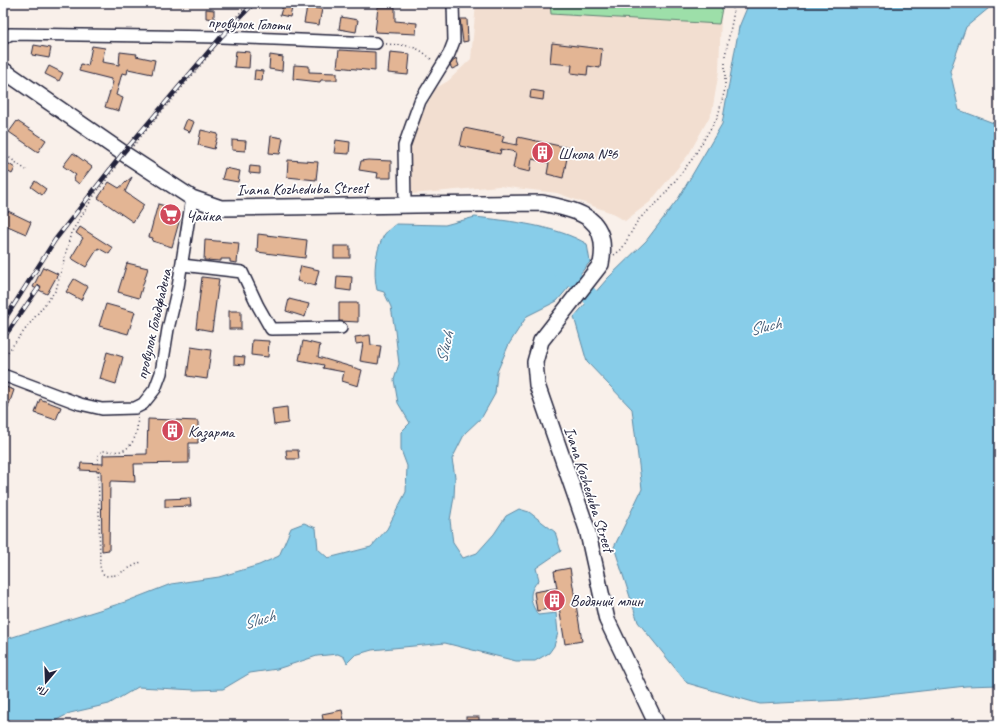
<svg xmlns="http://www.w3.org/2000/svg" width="1002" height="728" font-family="Caveat,sans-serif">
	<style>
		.built { fill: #f2ded0 }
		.green { fill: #9ddfa9; stroke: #608072 }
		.water { fill: #88cde9; stroke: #5f89a3 }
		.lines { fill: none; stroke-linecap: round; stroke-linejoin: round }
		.river { stroke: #88cde9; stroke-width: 17 }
		.building { fill: #e3b594; stroke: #22223b }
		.street-casing { stroke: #22223b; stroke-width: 14 }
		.secondary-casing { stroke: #22223b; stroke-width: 18 }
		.path { stroke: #22223b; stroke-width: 1.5; stroke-dasharray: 1 3; stroke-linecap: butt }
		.street { stroke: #fff; stroke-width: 11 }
		.secondary { stroke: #fff; stroke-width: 15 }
		.rail-casing { stroke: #22223b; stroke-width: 4.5 }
		.rail { stroke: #fff; stroke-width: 3; stroke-dasharray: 9; stroke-linecap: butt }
		.labels { text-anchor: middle; stroke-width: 3.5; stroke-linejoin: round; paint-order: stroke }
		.street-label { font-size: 16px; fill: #22223b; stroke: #fff }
		.poi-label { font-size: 16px; fill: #22223b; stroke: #fff; text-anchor: start }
		.water-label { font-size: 17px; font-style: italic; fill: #465e78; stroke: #fff }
	</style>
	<rect width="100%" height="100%" fill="#f9f0ea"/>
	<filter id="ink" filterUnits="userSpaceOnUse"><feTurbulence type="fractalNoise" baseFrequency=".025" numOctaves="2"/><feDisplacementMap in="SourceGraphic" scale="8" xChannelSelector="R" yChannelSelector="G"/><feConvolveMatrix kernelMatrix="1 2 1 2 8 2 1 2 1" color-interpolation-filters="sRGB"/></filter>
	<g filter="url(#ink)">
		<polygon class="built" points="476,3 723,3 721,16 719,71 712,112 689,154 650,202 625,221 612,213 557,193 499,186 412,194 410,146 419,119 436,88 448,81 471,59"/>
		<polygon class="green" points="550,3 723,3 719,24 551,14"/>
		<g class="water">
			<polygon points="749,3 995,3 966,27 950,71 959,110 999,125 999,685 966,686 842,700 760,704 687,683 638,622 614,547 642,489 632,409 587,362 574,317 607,279 646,241 678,199 722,124 739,27"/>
			<path d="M475,217c35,4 82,9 112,27l3,18 -33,39 -30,15 -18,28 -12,28 -2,22 -13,23 -17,16 -13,26 3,18 -1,20 -4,23 3,23 10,15 14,-5 17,-19 12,-18 13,-7 10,3 26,20 6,19 -25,17 3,12c-12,12 -9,22 -1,35l18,-2 2,20 -4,13 -5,7 -14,8h-19l-71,-18 -73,7 -17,5 -8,8 -3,-6 -6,-3 -21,2 -40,13 -27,4 -27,16 -28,1 -57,-3 -29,17 -39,9 -21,11 -28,1 -18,-4v-81l122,-38 46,-18 48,-7 40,-12 20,-9 12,-28 13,-5 12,5 2,21 10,9 43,-11 16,-18 19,-37 1,-26 -6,-16v-18l9,-9 -12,-20 -4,-23 5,-16 -4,-33 -4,-24 -7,-15 -7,-2c-4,-18 -2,-38 7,-55 3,-4 8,-8 12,-11l49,1z"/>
		</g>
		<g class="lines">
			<polyline class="river" points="556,266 578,282 605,314"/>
		</g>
		<g class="building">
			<polygon points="283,5 292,8 290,17 280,15"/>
			<polygon points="307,7 322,9 319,25 304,23"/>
			<polygon points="378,7 395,7 395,21 417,23 416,34 375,32"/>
			<polygon points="206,9 214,10 214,19 206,18"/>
			<polygon points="341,17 358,20 356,32 339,29"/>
			<polygon points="460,19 467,19 468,41 463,42"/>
			<polygon points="552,43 602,49 600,68 588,66 587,75 571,73 572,65 550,63"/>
			<polygon points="34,45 51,48 49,58 32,55"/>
			<polygon points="92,46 105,48 102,62 119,65 120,52 137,54 136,56 155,60 152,74 128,69 127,74 122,73 116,95 123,98 119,111 105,107 113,82 111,81 111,79 79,71 81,64 88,66"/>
			<polygon points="339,50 375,52 375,71 337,67"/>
			<polygon points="236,51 250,52 249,68 234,67"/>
			<polygon points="390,52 410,54 408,75 388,73"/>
			<polygon points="270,55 283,57 282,71 269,69"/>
			<polygon points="456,58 459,66 452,69 450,65"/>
			<polygon points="294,65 309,66 309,72 337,73 337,80 321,80 320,82 293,79"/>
			<polygon points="49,66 63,73 59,81 45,74"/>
			<polygon points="255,70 263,71 262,81 254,80"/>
			<polygon points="531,90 544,92 543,100 530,98"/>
			<polygon points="187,119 194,122 190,132 183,129"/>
			<polygon points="17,121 46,140 38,152 9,132"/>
			<polygon points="464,128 504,136 502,142 517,145 518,137 569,148 563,178 547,174 549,163 532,159 530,172 513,168 516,152 501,149 500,154 460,146"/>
			<polygon points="201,130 218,134 214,149 198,145"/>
			<polygon points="271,136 283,138 280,154 269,153"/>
			<polygon points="232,140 246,141 245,151 232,150"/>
			<polygon points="336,140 350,142 349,154 334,153"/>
			<polygon points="73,153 92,167 79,184 73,179 76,175 63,166"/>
			<polygon points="3,160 15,168 12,174 3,169"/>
			<polygon points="288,160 318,162 316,180 287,177"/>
			<polygon points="368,160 391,161 391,178 377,178 378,173 359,170 361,161"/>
			<polygon points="250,166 260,167 260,174 249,173"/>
			<polygon points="225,168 240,171 238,182 222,179"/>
			<polygon points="132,177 125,192 144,205 133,222 98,198 109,182 119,188"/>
			<polygon points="35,181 46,189 42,195 31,187"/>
			<polygon points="158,204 169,207 168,211 181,215 172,247 152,241 153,238 149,237"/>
			<polygon points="8,211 31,222 26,234 3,224"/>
			<polygon points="80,227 113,248 109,254 98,248 86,267 71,258 83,238 76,233"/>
			<polygon points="258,234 307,240 305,258 257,252"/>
			<polygon points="205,240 239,243 237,263 230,262 230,259 221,259 221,261 204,260"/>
			<rect x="334" y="246" width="16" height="12"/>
			<polygon points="127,263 148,268 139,298 118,292"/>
			<polygon points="301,266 319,270 315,286 297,281"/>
			<polygon points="43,267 58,274 47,294 33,287"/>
			<polygon points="337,276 352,277 351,291 336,289"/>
			<polygon points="202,277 219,279 212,331 196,328"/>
			<polygon points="74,279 88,287 81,300 66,292"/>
			<polygon points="289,299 309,304 305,317 286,311"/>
			<polygon points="339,303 358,303 358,322 339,321"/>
			<polygon points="106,304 135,312 128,334 99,326"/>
			<rect x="229" y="311" width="12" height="18"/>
			<polygon points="370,335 371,345 381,346 378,364 360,361 363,343 356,344 355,337"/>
			<polygon points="252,340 269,341 268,357 251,355"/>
			<polygon points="303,341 320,345 318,357 362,370 358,386 342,381 344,372 323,368 324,365 299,360"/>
			<polygon points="191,347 211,350 207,379 187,376"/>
			<polygon points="107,352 123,357 116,384 100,379"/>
			<polygon points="234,356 245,357 244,365 234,364"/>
			<polygon points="3,386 14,390 4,419 3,419"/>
			<polygon points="40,399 61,407 56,420 35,413"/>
			<polygon points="287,407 288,423 274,425 272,409"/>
			<polygon points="148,419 198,421 198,443 189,443 189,463 134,464 135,482 112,481 110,482 109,550 102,551 101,471 80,470 81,463 103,464 103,455 147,454"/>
			<polygon points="286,450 298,450 299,459 287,459"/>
			<polygon points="190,498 191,506 165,507 165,499"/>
			<polygon points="570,568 582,641 565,644 559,607 537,611 534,592 557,588 554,571"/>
			<polygon points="342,710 345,725 324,725 322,714"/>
			<rect x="466" y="717" width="13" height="8"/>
		</g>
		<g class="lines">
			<defs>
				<g id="street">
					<polyline points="3,39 10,34 221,37 376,43"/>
					<polyline points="405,204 404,146 420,101 449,54 454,41 453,3"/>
					<polyline points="182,265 242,272 258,306 271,329 341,328"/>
					<polyline points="3,375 80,404 102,409 135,408 143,404 155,389 161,373 168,329 178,287 192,198"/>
				</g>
				<path id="secondary" d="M3,70l120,83 69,45 29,10 321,-5c37,8 68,13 59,61l-60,77 -6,21 2,23 50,144 20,91 50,105"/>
			</defs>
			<use href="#street" class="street-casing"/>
			<use href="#secondary" class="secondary-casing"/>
			<g class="path">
				<polyline points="226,28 249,3"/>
				<path d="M386,44c23,2 30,0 47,17"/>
				<polyline points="133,146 215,48"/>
				<polyline points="3,153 26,170"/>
				<polyline points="614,255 622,249 638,220 660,200 693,158 718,116 725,89 725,56 733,17 733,3"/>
				<polyline points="3,358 56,290 71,233 95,194 118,165"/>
				<path d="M137,418c2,11 -3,30 -16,33 -6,1 -13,0 -19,0l-4,4 2,111 2,7 4,3 10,-1 25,-13"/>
			</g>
			<use href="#street" class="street"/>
			<use href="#secondary" class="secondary"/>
			<defs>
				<g id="rail">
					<polyline points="3,322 55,240 123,153 221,37 254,3"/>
					<polyline points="3,339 39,287"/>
				</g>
			</defs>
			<use href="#rail" class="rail-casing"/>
			<use href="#rail" class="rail"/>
		</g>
	</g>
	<defs>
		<symbol id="building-disc" viewBox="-11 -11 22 22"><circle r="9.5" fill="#d1495b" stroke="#fff"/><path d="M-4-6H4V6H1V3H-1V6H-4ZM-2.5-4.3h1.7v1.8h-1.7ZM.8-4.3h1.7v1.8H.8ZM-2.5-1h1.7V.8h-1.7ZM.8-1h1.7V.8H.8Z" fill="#fff"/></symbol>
		<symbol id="supermarket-disc" viewBox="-11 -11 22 22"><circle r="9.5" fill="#d1495b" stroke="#fff"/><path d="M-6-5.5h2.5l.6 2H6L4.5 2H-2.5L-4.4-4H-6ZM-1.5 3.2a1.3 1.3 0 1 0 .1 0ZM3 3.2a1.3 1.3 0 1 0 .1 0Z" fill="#fff"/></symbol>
	</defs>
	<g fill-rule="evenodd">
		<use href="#building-disc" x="530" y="140" width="25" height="25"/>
		<use href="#supermarket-disc" x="158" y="202" width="25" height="25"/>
		<use href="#building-disc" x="160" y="418" width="25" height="25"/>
		<use href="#building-disc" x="542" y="588" width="25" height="25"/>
	</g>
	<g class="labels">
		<g class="street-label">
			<text transform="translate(249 23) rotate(2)" y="6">провулок Голоти</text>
			<text transform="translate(302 188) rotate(-1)" y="6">Ivana Kozheduba Street</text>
			<text transform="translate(153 324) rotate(-77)" y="6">провулок Гольдфадена</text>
			<text transform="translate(590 489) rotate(72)" y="6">Ivana Kozheduba Street</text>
		</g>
		<g class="poi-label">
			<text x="558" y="159">Школа №6</text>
			<text x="186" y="221">Чайка</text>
			<text x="188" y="437">Казарма</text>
			<text x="570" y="606">Водяний млин</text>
		</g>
		<g class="water-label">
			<text transform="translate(765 326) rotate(-14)" y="6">Sluch</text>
			<text transform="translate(444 347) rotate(-75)" y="6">Sluch</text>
			<text transform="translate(259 619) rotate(-16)" y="6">Sluch</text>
		</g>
	</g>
	<rect width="1002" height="728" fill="none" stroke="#fff" stroke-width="16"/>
	<rect x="8" y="8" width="986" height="712" fill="none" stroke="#22223b" stroke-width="1.5" filter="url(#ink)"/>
	<g transform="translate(46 682) rotate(199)" stroke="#ffffff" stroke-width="3" paint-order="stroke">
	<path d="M0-3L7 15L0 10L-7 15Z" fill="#22223b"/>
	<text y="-6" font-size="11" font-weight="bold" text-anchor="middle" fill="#22223b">Пн</text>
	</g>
</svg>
